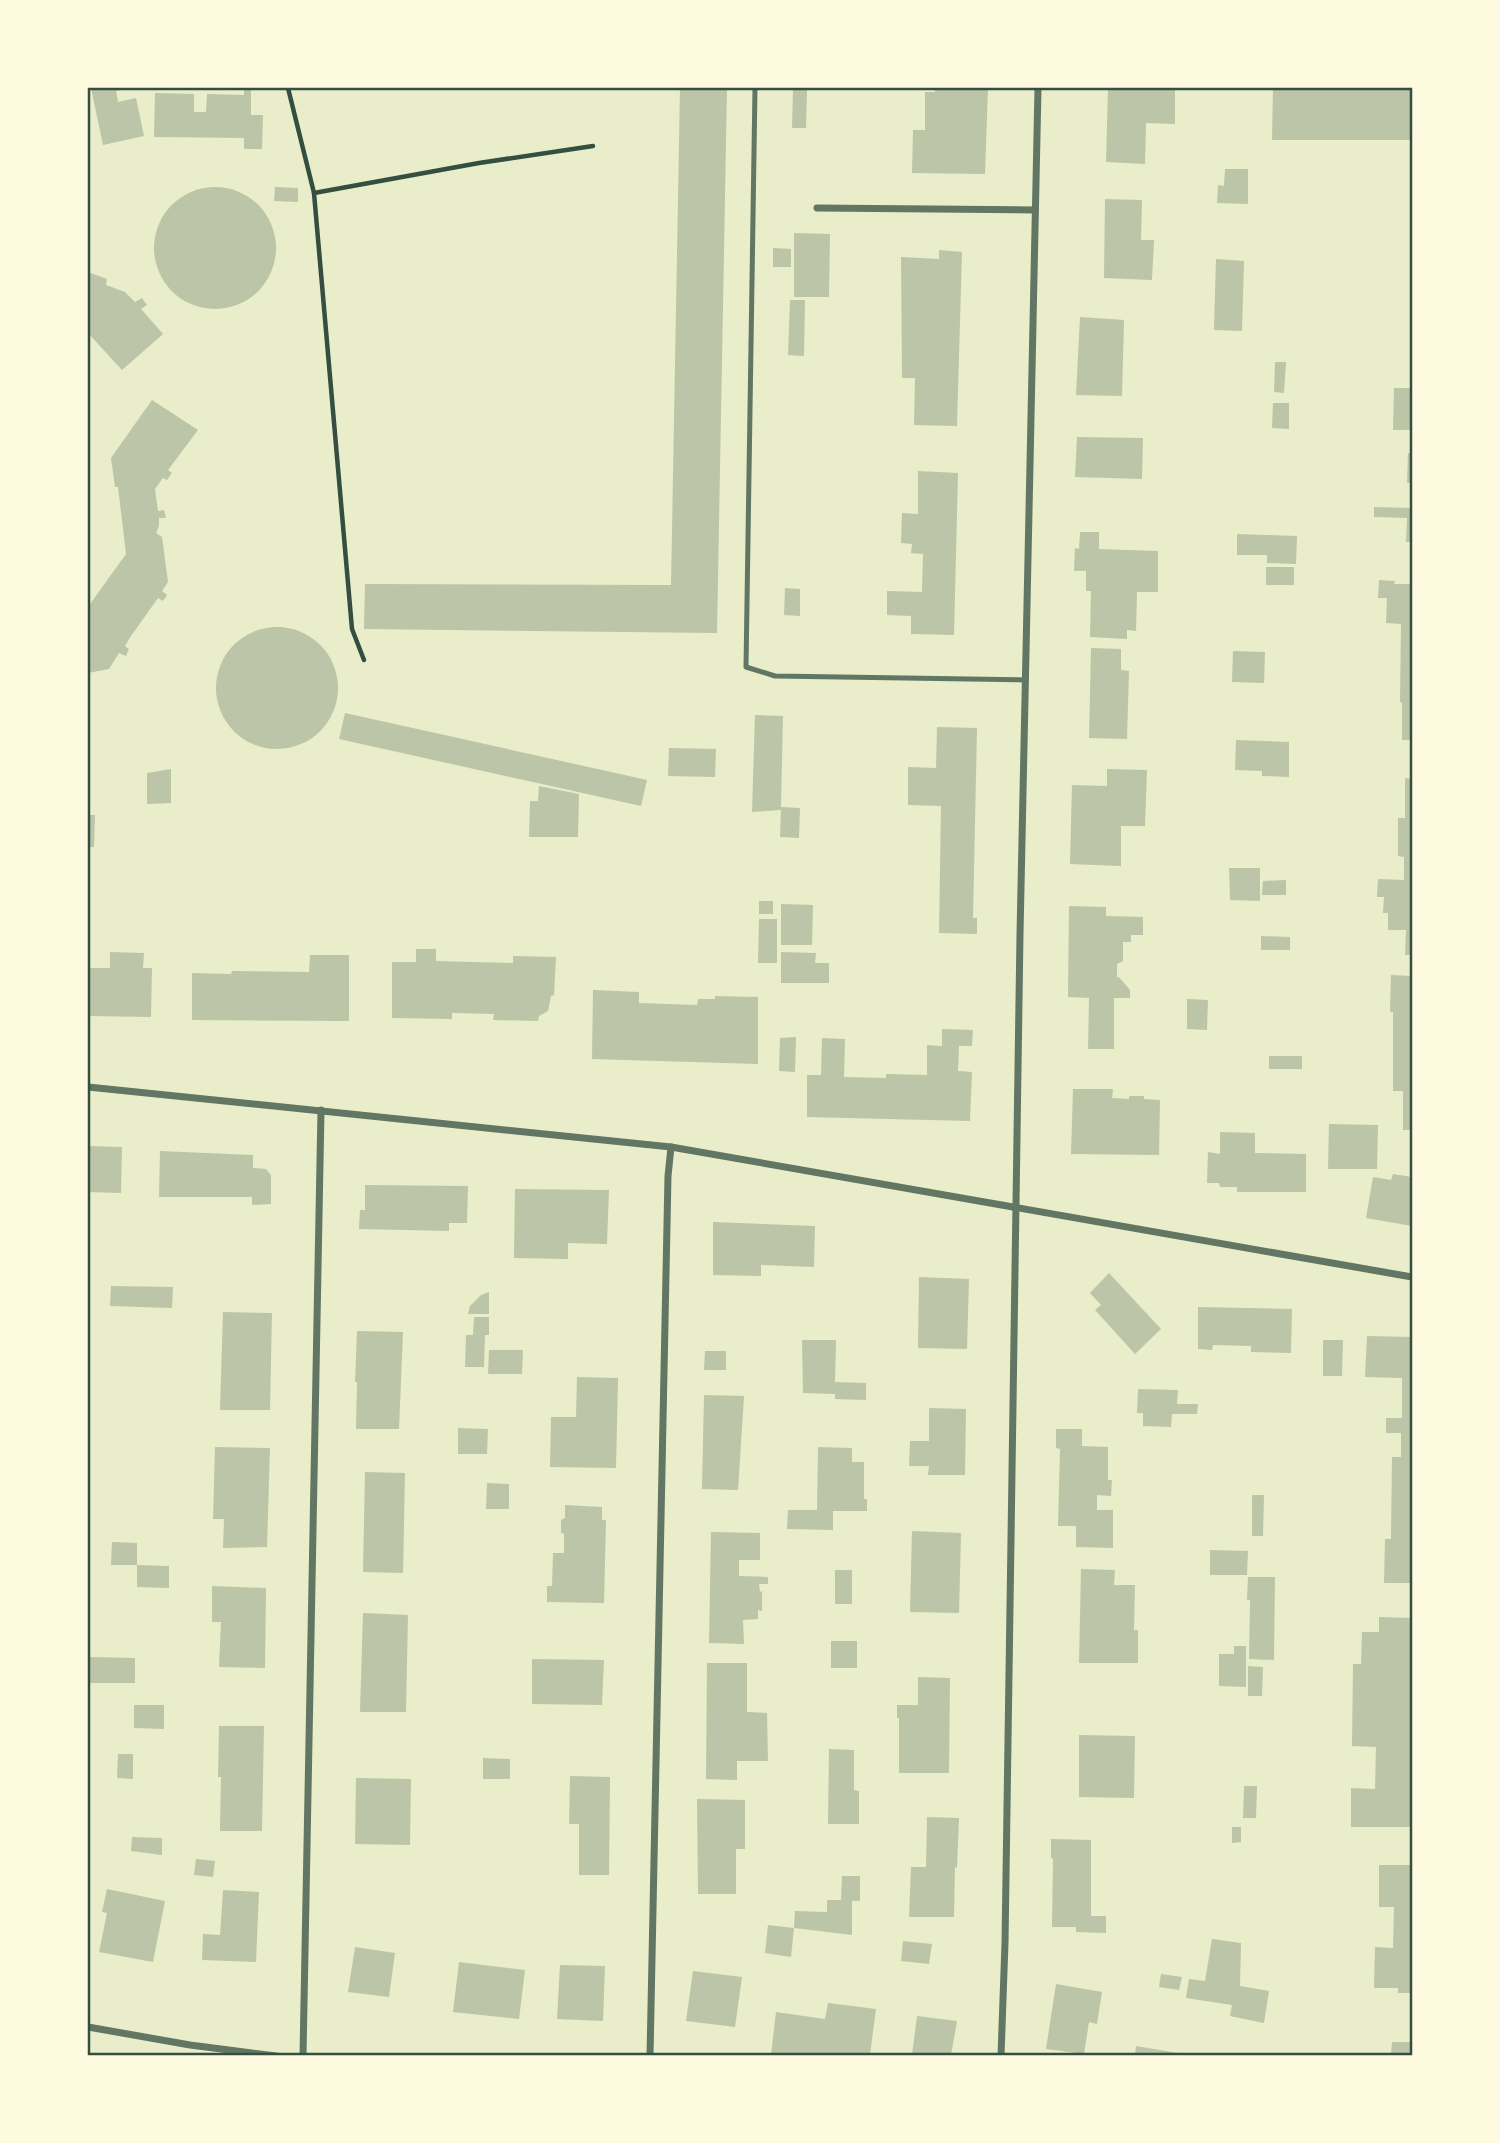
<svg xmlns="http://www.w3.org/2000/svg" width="1500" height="2143" font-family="Jost,sans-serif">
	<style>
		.building { fill: #bcc5a7 }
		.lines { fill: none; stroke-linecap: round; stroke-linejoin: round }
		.path { stroke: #344e41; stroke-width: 4.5 }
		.service { stroke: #617663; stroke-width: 5 }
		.minor { stroke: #617663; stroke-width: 7 }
		.neatline { fill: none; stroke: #344e41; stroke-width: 2.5 }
	</style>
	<rect width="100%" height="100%" fill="#e9edc9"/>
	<g class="building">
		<polygon points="91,88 126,88 116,91 118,102 136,98 144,136 103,145"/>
		<polygon points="244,88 251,88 251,115 263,115 262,149 244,149 244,138 154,137 155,93 194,94 194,112 206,112 207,94 244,95"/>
		<polygon points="680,88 727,88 717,633 364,629 365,584 671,585"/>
		<polygon points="935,88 988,88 985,174 912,173 913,130 925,130 925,92 935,92"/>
		<polygon points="1108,88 1175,88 1175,124 1146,123 1145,164 1106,162"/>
		<polygon points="1273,88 1412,88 1412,140 1272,140"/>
		<polygon points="793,90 807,90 806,128 792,128"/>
		<polygon points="1225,169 1248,169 1248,204 1217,203 1218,185 1224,186"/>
		<circle cx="215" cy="248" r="61"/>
		<polygon points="275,187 298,188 298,202 274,201"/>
		<polygon points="1105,199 1142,200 1141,240 1154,240 1152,280 1104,278"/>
		<polygon points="794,233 830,234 829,297 794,297"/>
		<polygon points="773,248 791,249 791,267 773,267"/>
		<polygon points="939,250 962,252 957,426 914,425 915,378 902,378 901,257 939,259"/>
		<polygon points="1216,259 1244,261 1242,331 1214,330"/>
		<polygon points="88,272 107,279 106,285 125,292 135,302 142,298 147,305 141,309 163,334 122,370 88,333"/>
		<polygon points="790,300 805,300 804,356 788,355"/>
		<polygon points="1080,317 1124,320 1122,396 1076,395"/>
		<polygon points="1275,362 1286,362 1284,393 1274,392"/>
		<polygon points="1394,388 1412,388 1412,430 1393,430"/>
		<polygon points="152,400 198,430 168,470 172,473 167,480 163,478 155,489 158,511 164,510 166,518 159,518 159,526 156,533 162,537 168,582 162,591 167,595 163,601 158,598 131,636 125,646 129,649 126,656 119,653 109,669 88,673 88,607 126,554 118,487 115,487 111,458"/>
		<polygon points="1273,403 1289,403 1289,429 1272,428"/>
		<polygon points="1077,437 1143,438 1142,479 1075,477"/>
		<polygon points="1408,453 1412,453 1412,483 1407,483"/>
		<polygon points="918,471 958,473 954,635 911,634 911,616 887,615 887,591 922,592 923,554 911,553 912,544 901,543 902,513 918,514"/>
		<polygon points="1374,507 1412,508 1412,542 1406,542 1407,518 1374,517"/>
		<polygon points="1080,532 1099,532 1099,549 1158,551 1158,592 1137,592 1136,631 1127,630 1127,639 1090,637 1091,591 1086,591 1086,571 1074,571 1075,548 1079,549"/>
		<polygon points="1237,534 1297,536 1296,564 1267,563 1267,555 1237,555"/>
		<rect x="1266" y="567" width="28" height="18"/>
		<polygon points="1379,580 1395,581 1394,584 1412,584 1412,740 1402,740 1402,703 1400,702 1401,624 1386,623 1387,598 1378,598"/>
		<polygon points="785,588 800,589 800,616 784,615"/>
		<circle cx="277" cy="688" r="61"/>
		<polygon points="1091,648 1121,649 1121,670 1129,671 1127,739 1089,738"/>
		<polygon points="1233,651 1265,652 1264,683 1232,682"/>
		<polygon points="345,713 647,780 641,806 339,739"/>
		<polygon points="755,715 783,716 781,807 800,808 799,838 780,837 781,810 752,812"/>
		<polygon points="937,727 977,728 973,918 977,918 977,934 939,933 941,806 908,805 908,767 936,768"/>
		<polygon points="1236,740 1289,742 1289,777 1262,776 1262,771 1235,770"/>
		<polygon points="669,748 716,749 715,777 668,776"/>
		<polygon points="171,769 171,803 147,804 147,773"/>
		<polygon points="1107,769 1147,770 1145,826 1121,826 1121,866 1070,864 1072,785 1107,786"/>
		<polygon points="1405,778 1412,779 1412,955 1405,955 1406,930 1388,930 1388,913 1383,913 1384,897 1377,897 1378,879 1404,880 1404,857 1398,856 1398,818 1405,818"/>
		<polygon points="539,786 579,794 578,837 529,837 530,801 538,801"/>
		<polygon points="88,815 95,815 94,847 88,847"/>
		<polygon points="1229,868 1260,868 1260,901 1230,900"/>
		<polygon points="1286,880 1286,895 1262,895 1263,881"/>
		<rect x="759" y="901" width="14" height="13"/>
		<polygon points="781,904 813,905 812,945 781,945"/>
		<polygon points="1069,906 1106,907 1106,916 1143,917 1143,935 1131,935 1131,942 1123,942 1123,961 1117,964 1117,978 1119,977 1130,990 1130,998 1114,998 1114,1049 1088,1049 1089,998 1068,997"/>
		<polygon points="759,919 777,919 777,963 758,963"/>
		<polygon points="1261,936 1290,937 1290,950 1261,950"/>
		<polygon points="416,949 436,949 436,961 513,963 513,956 556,957 554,995 551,996 548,1011 539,1016 538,1021 493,1020 494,1014 452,1013 452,1019 392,1018 392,962 416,962"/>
		<polygon points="110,952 144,953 143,968 152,968 151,1017 88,1016 88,968 110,968"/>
		<polygon points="781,952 816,953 815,963 829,963 829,983 781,983"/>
		<polygon points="310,955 349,955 349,1021 192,1020 192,973 231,974 232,971 309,972"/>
		<polygon points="1391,975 1412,976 1412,1130 1403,1130 1403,1091 1393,1091 1393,1012 1390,1012"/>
		<polygon points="593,990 639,992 639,1003 697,1005 698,999 715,999 715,996 758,997 758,1064 592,1059"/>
		<polygon points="1187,999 1208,1000 1207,1030 1187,1029"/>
		<polygon points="942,1029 973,1030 972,1046 959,1046 958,1071 972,1072 970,1121 807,1117 807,1075 821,1075 822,1038 845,1039 844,1077 886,1078 886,1074 927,1075 927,1045 942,1046"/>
		<polygon points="796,1037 795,1072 779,1071 780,1038"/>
		<rect x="1269" y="1056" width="33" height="13"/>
		<polygon points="1073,1089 1113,1089 1112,1098 1129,1099 1129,1096 1144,1096 1144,1099 1160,1100 1159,1155 1071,1154"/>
		<polygon points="1329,1124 1378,1125 1377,1169 1328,1169"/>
		<polygon points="1220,1132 1255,1133 1255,1153 1306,1154 1306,1192 1237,1192 1237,1187 1220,1187 1219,1183 1207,1183 1208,1152 1220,1154"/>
		<polygon points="88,1146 122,1147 121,1193 88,1192"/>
		<polygon points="160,1151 253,1155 253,1168 266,1169 271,1175 271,1204 252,1205 252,1197 159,1197"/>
		<polygon points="1393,1174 1412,1177 1412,1226 1366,1218 1373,1177 1391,1180"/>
		<polygon points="365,1185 468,1186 467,1223 449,1223 449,1231 359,1229 360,1210 365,1210"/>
		<polygon points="515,1189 609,1190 607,1244 568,1243 568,1259 514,1258"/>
		<polygon points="713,1222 815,1226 814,1267 761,1265 761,1276 713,1275"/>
		<polygon points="1109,1273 1161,1329 1135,1354 1095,1310 1101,1305 1090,1293"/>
		<polygon points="919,1277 969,1279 967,1349 918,1348"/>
		<polygon points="111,1286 173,1287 172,1308 110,1306"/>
		<polygon points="489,1292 489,1314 468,1314 470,1306 481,1295"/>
		<polygon points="1198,1307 1292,1309 1291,1353 1251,1352 1251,1346 1213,1345 1212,1350 1198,1349"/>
		<polygon points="223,1312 272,1313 270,1410 220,1410"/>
		<polygon points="474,1317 489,1317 489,1335 485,1335 484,1367 465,1367 466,1335 473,1335"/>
		<polygon points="357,1331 403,1332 399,1429 356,1429 357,1382 355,1382"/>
		<polygon points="1367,1336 1412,1337 1412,1583 1384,1583 1385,1539 1391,1539 1392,1457 1401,1457 1401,1433 1386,1433 1386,1418 1402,1418 1402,1378 1365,1377"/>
		<polygon points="802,1340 836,1340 835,1382 866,1383 866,1400 835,1399 835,1394 803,1393"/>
		<polygon points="1323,1340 1343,1340 1342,1376 1323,1376"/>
		<polygon points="489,1350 523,1350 522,1374 488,1374"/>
		<polygon points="705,1351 726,1351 726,1370 704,1370"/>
		<polygon points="577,1377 618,1378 616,1468 550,1467 551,1417 576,1417"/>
		<polygon points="1138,1389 1178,1390 1177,1404 1198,1404 1197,1414 1172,1414 1171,1427 1143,1426 1143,1413 1137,1413"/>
		<polygon points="704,1395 744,1396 738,1490 702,1489"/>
		<polygon points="929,1408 966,1409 965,1475 928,1475 929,1466 909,1466 910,1441 929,1441"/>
		<polygon points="458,1428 488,1429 487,1454 458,1454"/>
		<polygon points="1056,1429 1082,1429 1082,1446 1108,1447 1108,1480 1112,1480 1111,1496 1097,1495 1097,1510 1113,1510 1113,1548 1076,1547 1076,1526 1058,1526 1060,1449 1056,1448"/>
		<polygon points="215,1447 270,1448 267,1547 223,1548 224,1519 213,1519"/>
		<polygon points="818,1447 852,1448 852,1462 864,1462 864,1499 867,1499 867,1511 833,1511 833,1530 787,1529 788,1510 817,1510"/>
		<polygon points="365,1472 405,1473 403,1573 363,1572"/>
		<polygon points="487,1483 509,1484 509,1509 486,1509"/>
		<polygon points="1252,1495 1264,1495 1263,1536 1252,1536"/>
		<polygon points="565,1505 602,1507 602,1520 606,1520 604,1603 547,1602 547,1586 552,1586 553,1553 564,1553 564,1534 561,1533 561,1520 565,1518"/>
		<polygon points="912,1531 961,1533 959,1613 910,1612"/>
		<polygon points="711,1532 760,1533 760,1560 739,1560 739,1576 768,1577 768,1584 759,1584 760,1592 762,1591 762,1611 758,1610 758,1619 743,1620 744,1644 709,1643"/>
		<polygon points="112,1542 137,1543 137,1565 111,1565"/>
		<polygon points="1210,1550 1248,1551 1247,1575 1210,1575"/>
		<polygon points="137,1565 169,1566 169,1588 137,1587"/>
		<polygon points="1081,1569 1115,1570 1114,1585 1135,1585 1134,1630 1138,1630 1138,1663 1079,1663"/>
		<rect x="835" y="1570" width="17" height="34"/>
		<polygon points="1248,1577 1275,1577 1274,1660 1249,1659 1250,1600 1247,1600"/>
		<polygon points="212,1586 266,1588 265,1668 219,1667 221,1622 212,1622"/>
		<polygon points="363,1613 408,1615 406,1712 360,1712"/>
		<polygon points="1379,1617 1412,1618 1411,1827 1351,1827 1351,1788 1375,1789 1376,1747 1352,1746 1353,1664 1361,1664 1362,1632 1379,1632"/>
		<rect x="831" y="1641" width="26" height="27"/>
		<polygon points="1234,1646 1246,1646 1246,1687 1219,1686 1219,1654 1234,1654"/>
		<polygon points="90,1657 135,1658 135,1683 89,1683"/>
		<polygon points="532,1659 604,1660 602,1705 532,1704"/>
		<polygon points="707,1663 747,1663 747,1712 767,1713 768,1761 737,1761 737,1780 706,1779"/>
		<polygon points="1248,1666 1263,1667 1262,1696 1248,1696"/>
		<polygon points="918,1677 950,1678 949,1773 899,1773 899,1718 897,1718 897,1705 918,1705"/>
		<polygon points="134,1705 164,1705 164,1729 134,1728"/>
		<polygon points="219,1726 264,1726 262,1831 220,1831 221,1777 218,1777"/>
		<polygon points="1079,1735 1135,1736 1134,1798 1079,1797"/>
		<polygon points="829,1749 854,1750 854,1790 859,1791 859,1824 828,1824"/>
		<polygon points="118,1754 133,1754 133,1779 117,1778"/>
		<polygon points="483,1758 510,1759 510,1779 483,1779"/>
		<polygon points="570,1776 610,1777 609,1875 579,1875 579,1824 569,1824"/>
		<polygon points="356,1778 411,1779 410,1845 355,1844"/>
		<polygon points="1244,1786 1257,1786 1256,1818 1243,1818"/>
		<polygon points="697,1799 745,1800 745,1849 736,1849 736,1894 698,1894"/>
		<polygon points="927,1817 959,1818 957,1868 955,1867 954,1917 909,1917 911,1867 926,1867"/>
		<polygon points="1232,1827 1241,1827 1241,1842 1232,1843"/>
		<polygon points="132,1837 162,1838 162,1855 131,1851"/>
		<polygon points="1051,1839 1091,1840 1091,1916 1106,1916 1106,1933 1076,1932 1076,1927 1052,1927 1053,1859 1051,1858"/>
		<polygon points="196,1859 215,1861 213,1877 194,1875"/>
		<polygon points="1379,1865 1412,1865 1412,1993 1398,1993 1398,1988 1374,1988 1375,1947 1393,1948 1394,1907 1379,1907"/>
		<polygon points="842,1876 860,1876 860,1901 852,1901 852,1935 794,1928 795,1911 827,1912 827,1900 841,1900"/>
		<polygon points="107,1889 165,1901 153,1962 99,1952 107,1913 102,1912"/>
		<polygon points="223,1890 259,1892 256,1962 202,1960 203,1934 220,1935"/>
		<polygon points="768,1925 794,1928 791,1957 765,1953"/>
		<polygon points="1212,1939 1241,1943 1240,1986 1269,1991 1264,2023 1230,2016 1232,2005 1186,1998 1189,1979 1205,1981"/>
		<polygon points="903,1941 932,1944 929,1964 901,1961"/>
		<polygon points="355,1947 395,1953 389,1997 348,1992"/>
		<polygon points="459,1962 525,1970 519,2019 453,2012"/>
		<polygon points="560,1965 605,1966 603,2021 557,2019"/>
		<polygon points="693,1971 742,1977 735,2027 686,2021"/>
		<polygon points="1161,1974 1182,1977 1179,1990 1159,1987"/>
		<polygon points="1056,1984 1102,1992 1097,2024 1089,2022 1084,2054 1046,2049"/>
		<polygon points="828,2003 876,2009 870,2055 771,2055 776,2012 825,2019"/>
		<polygon points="917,2016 957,2021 951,2055 912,2055"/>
		<polygon points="1392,2042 1412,2042 1412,2055 1391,2055"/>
		<polygon points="1136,2046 1178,2053 1177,2055 1135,2055"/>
	</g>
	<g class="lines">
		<g class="path">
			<polyline points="288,88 314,193 352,629 364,660"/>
			<polyline points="314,193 479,163 593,146"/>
		</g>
		<polyline class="service" points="755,88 746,667 775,676 1026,680"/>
		<g class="minor">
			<polyline points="817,208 1035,210"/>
			<polyline points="88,1087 671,1147 1412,1277"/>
			<polyline points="88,2027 190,2045 276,2056"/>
			<polyline points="303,2056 321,1110"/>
			<polyline points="650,2056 668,1176 671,1147"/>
			<polyline points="1001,2056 1005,1943 1020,934 1038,88"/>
		</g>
	</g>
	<rect width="1500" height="2143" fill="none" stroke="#fefae0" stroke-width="178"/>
	<rect x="89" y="89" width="1322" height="1965" class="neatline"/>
</svg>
